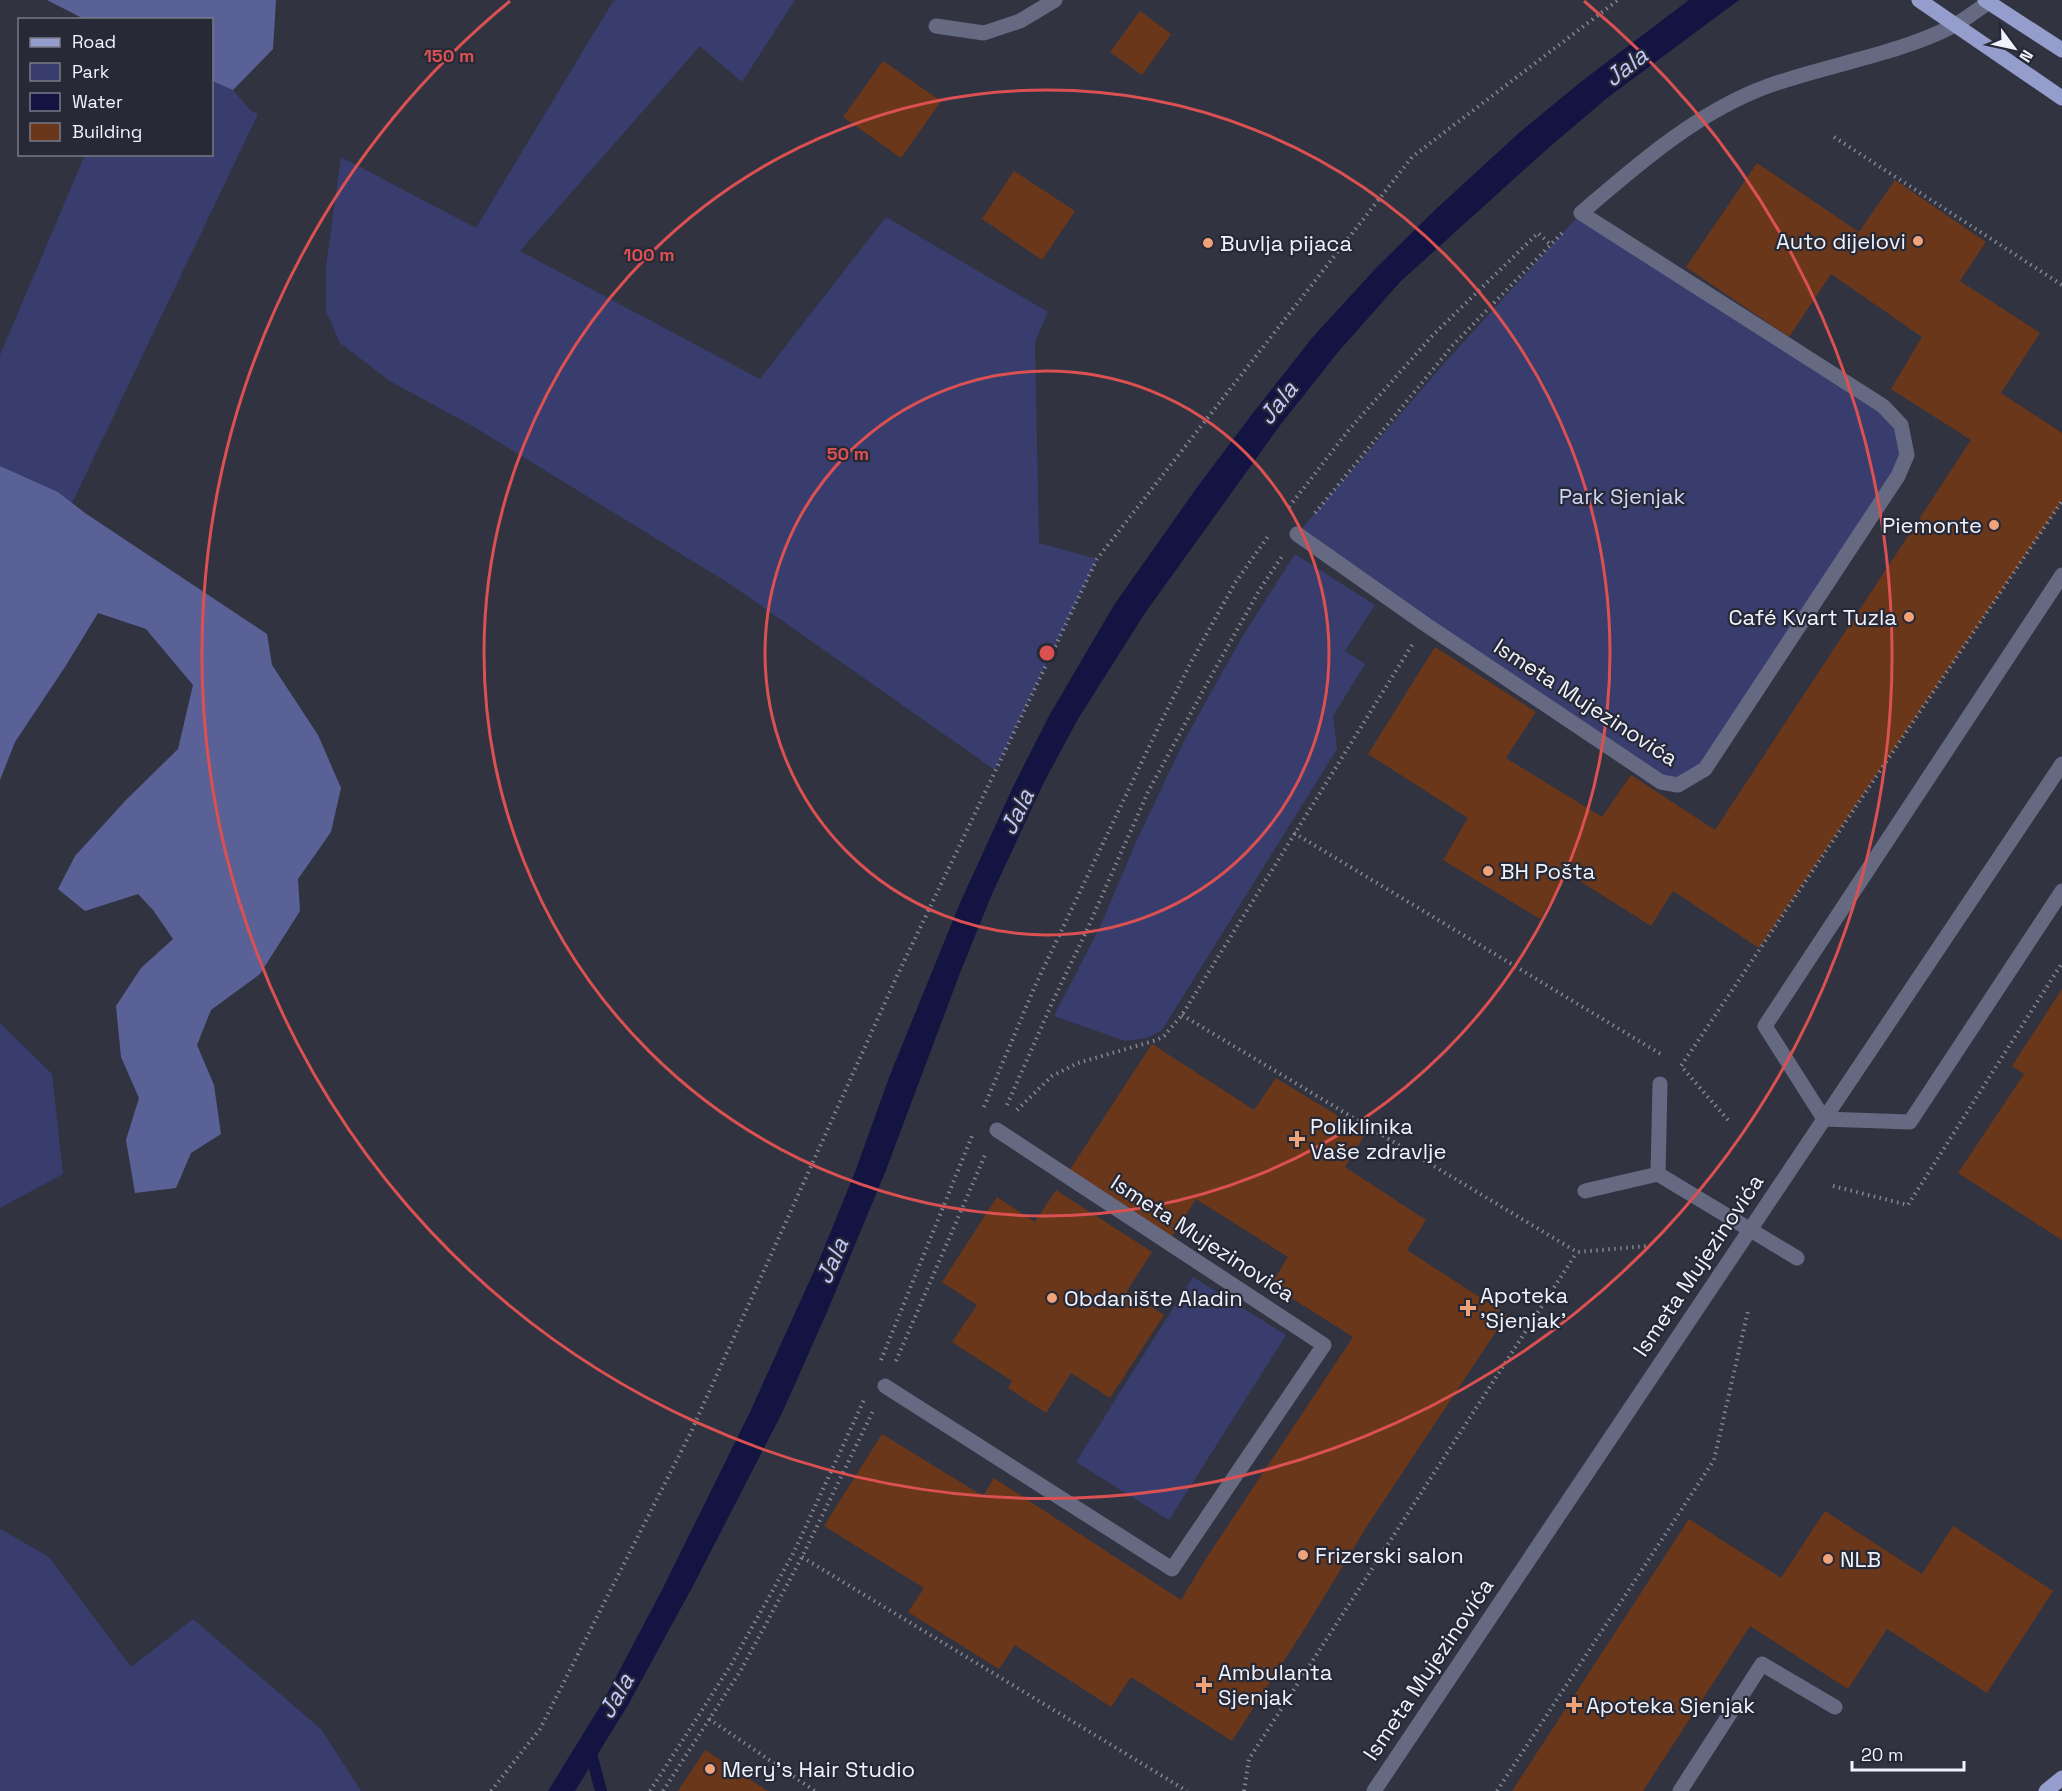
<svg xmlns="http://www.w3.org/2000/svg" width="2062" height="1791" font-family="'Space Grotesk',sans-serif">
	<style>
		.green { fill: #383d6e }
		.forest { fill: #5a6196 }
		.water { fill: #131441 }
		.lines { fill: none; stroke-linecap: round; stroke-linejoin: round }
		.stream { stroke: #131441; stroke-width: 12 }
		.building { fill: #6a371a }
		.path { stroke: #848692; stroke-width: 4; stroke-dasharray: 1.5 4.5; stroke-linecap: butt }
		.service { stroke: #656981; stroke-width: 15 }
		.minor { stroke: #656981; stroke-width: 15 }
		.primary { stroke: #959dcd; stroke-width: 15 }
		.ring { fill: none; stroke: #db5152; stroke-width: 3 }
		.poi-dot { fill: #f0a279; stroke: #272937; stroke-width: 2 }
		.labels { text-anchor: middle; stroke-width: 4.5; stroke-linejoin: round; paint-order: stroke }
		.poi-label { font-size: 22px; fill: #f1f3fc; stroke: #272937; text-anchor: start }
		.park-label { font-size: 22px; fill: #cdd4f4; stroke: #272937 }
		.street-label { font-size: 22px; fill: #f1f3fc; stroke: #272937 }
		.water-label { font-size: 24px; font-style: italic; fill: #c0c8f9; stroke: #272937 }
		.centre { fill: #db5152; stroke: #272937; stroke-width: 3 }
		.ring-label { font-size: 18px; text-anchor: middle; font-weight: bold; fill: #db5152; stroke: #272937; stroke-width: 4.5; stroke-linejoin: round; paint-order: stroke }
	</style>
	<rect width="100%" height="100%" fill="#313341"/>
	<g class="green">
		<polygon points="616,0 795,0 742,82 700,46 520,251 760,379 886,217 1048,312 1035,342 1039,543 1097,559 995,770 730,584 476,428 390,381 340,343 326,311 326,267 341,157 476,228 612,3"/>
		<polygon points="212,81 233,90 250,110 258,114 72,503 58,492 0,466 0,355 85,155 212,154"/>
		<polygon points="1581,213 1883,406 1907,455 1705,769 1678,785 1297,534 1441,367"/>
		<polygon points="1295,554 1375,605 1345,651 1365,664 1333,716 1337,749 1162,1030 1146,1038 1125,1041 1054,1016 1100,927 1136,842 1184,741 1241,639"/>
		<polygon points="0,1023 52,1074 63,1174 0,1208"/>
		<polygon points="1193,1277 1286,1335 1169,1520 1076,1462"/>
		<polygon points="0,1529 49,1557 131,1667 193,1619 321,1729 361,1791 0,1791"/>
	</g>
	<g class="forest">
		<polygon points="47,0 276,0 273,49 233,90 212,81 212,20 84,19"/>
		<polygon points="0,466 58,492 85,513 267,634 272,665 318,735 341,788 331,832 298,879 300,911 260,974 211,1010 197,1045 214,1085 221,1134 191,1153 176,1188 135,1193 126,1140 139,1098 121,1057 116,1006 141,968 173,939 153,910 138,894 85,911 58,889 75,856 126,800 178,749 193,685 146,629 98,613 65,667 15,742 0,780"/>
	</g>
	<polygon class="water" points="1689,0 1739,0 1607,98 1546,150 1401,281 1338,352 1281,424 1145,613 1078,719 1043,784 992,894 960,973 886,1170 827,1312 783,1411 694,1584 628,1705 575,1791 548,1791 604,1700 663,1588 750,1412 820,1258 855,1172 890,1075 960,903 1013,787 1049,716 1114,605 1198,486 1253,413 1312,338 1377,267 1436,209 1520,132 1582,81"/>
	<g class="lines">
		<polyline class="stream" points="589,1746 601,1791"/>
	</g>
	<g class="building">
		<polygon points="1140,11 1171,34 1142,75 1110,52"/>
		<polygon points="883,61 941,101 901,158 843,117"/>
		<polygon points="1757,163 1859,232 1895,180 1986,242 1960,281 2040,333 2001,393 2062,433 2062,501 1759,948 1673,891 1651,926 1567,873 1540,919 1443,860 1468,818 1368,754 1435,647 1536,712 1506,758 1602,817 1631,775 1715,830 1971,440 1891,389 1922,337 1831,274 1789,337 1686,267"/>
		<polygon points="1014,171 1075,211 1042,260 982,219"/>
		<polygon points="2062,989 2062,1240 1958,1173 2024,1074 2012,1066"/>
		<polygon points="1152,1044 1254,1110 1276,1078 1366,1133 1345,1167 1426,1220 1407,1250 1507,1315 1367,1526 1307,1625 1232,1741 1131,1677 1111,1707 1015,1645 999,1669 908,1612 924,1588 824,1526 882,1434 983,1496 994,1478 1181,1600 1205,1560 1353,1337 1271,1285 1288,1257 1196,1199 1171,1238 1069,1171"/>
		<polygon points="1056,1190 1152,1252 1127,1291 1164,1315 1110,1398 1071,1373 1046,1413 1008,1388 1012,1381 952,1342 977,1305 942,1282 997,1197 1035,1222"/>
		<polygon points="1825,1511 1922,1574 1953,1526 2053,1591 1987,1693 1887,1629 1848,1689 1750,1626 1643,1791 1512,1791 1689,1519 1781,1578"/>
		<polygon points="705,1750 768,1791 678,1791"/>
	</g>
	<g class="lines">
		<g class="path">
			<polyline points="1834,137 2062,285"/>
			<polyline points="1289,507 1348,431 1433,335 1538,233 1551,245"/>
			<polyline points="1315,513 1453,345 1564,231"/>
			<polyline points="1294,833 1664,1056"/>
			<polyline points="1182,1015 1577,1252 1648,1246"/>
			<polyline points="1007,1105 1052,1003 1085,934 1148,792 1210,678 1260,589 1283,555"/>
			<polyline points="984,1107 1035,986 1158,728 1190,664 1235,583 1269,535"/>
			<polyline points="1017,1110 1052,1076 1078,1063 1157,1040 1164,1036 1182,1015 1412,645"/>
			<polyline points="1728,1120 1681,1066 2062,501"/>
			<polyline points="1833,1186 1908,1205 2062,963"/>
			<polyline points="881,1360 972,1136"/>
			<polyline points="896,1361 986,1153"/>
			<polyline points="802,1557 1187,1791"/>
			<polyline points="709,1719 815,1791"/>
			<polyline points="491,1791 540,1729 691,1432 897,976 1097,559 1412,157 1618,0"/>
			<polyline points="650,1791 731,1665 794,1552 864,1400"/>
			<polyline points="663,1791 741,1670 802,1557 874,1409"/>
			<polyline points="1244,1791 1249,1759 1577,1252"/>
			<polyline points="1497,1791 1714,1460 1748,1311"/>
		</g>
		<g class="service">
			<path d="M1297,534l128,90 236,158 17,3 27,-16 193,-293 9,-21 -6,-30 -18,-19 -302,-193c57,-49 116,-101 187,-127 61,-22 129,-31 187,-61 11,-6 22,-15 34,-23"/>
			<polyline points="2062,575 1765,1026 1824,1119 1910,1122 2062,891"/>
			<polyline points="1658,1174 1797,1258"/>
			<polyline points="1585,1191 1658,1174 1660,1084"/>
			<polyline points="885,1386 1172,1569 1324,1345 997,1130"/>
			<polyline points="1680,1791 1762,1664 1835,1707"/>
		</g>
		<g class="minor">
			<polyline points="936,26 984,33 1020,21 1055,0"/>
			<polyline points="1374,1791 2062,764"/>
		</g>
		<g class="primary">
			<polyline points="1919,0 2062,98"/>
			<polyline points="1985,0 2062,50"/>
			<polyline points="2046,1791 2062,1778"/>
		</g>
	</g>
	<g class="ring">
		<circle cx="1047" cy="653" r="282"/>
		<circle cx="1047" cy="653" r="563"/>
		<path d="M1584 1A845 845 0 1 1 510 1"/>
	</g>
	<g class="poi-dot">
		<circle cx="1918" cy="241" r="6"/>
		<circle cx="1208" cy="243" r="6"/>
		<circle cx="1994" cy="525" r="6"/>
		<circle cx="1909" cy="617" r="6"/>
		<circle cx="1488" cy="871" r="6"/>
		<path d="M1294 1130h6v6h6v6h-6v6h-6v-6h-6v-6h6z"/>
		<circle cx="1052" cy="1298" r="6"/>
		<path d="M1465 1299h6v6h6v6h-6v6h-6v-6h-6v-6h6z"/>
		<circle cx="1303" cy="1555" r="6"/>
		<circle cx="1828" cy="1559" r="6"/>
		<path d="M1201 1676h6v6h6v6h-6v6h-6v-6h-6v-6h6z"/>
		<path d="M1571 1696h6v6h6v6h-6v6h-6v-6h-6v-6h6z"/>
		<circle cx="710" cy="1769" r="6"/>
	</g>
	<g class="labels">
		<g class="poi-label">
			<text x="1906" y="249" text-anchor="end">Auto dijelovi</text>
			<text x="1220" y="251">Buvlja pijaca</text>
			<text x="1982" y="533" text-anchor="end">Piemonte</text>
			<text x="1897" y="625" text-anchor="end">Café Kvart Tuzla</text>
			<text x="1500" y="879">BH Pošta</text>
			<text x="1310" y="1134">Poliklinika<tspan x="1310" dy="25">Vaše zdravlje</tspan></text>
			<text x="1480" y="1303">Apoteka<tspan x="1480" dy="25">'Sjenjak'</tspan></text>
			<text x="1064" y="1306">Obdanište Aladin</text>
			<text x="1315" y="1563">Frizerski salon</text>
			<text x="1840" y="1567">NLB</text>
			<text x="1218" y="1680">Ambulanta<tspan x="1218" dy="25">Sjenjak</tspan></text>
			<text x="1586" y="1713">Apoteka Sjenjak</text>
			<text x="722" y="1777">Mery's Hair Studio</text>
		</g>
		<g class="park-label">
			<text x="1622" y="504">Park Sjenjak</text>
		</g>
		<g class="street-label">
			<text transform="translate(1586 702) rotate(33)" y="8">Ismeta Mujezinovića</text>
			<text transform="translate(1203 1238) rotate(33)" y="8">Ismeta Mujezinovića</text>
			<text transform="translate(1698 1265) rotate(-56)" y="8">Ismeta Mujezinovića</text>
			<text transform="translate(1428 1669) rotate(-56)" y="8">Ismeta Mujezinovića</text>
		</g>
		<g class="water-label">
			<text transform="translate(1626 67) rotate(-38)" y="8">Jala</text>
			<text transform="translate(1278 403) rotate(-52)" y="8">Jala</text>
			<text transform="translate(1017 812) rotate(-64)" y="8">Jala</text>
			<text transform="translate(832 1261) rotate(-66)" y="8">Jala</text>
			<text transform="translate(616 1696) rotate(-60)" y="8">Jala</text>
		</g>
	</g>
	<circle cx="1047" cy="653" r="9" class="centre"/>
	<g class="ring-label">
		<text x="449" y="62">150 m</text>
		<text x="649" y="261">100 m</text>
		<text x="848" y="460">50 m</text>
	</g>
	<rect x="18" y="18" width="195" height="138" fill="#272937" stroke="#787a86" stroke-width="1.5"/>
	<rect x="30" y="38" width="30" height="9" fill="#959dcd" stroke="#787a86" stroke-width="1.5"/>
	<text x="72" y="48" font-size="18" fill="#f1f3fc">Road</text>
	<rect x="30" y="63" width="30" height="18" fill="#383d6e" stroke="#787a86" stroke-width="1.5"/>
	<text x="72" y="78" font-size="18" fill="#f1f3fc">Park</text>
	<rect x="30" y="93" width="30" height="18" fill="#131441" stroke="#787a86" stroke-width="1.5"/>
	<text x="72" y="108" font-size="18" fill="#f1f3fc">Water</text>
	<rect x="30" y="123" width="30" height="18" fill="#6a371a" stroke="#787a86" stroke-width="1.5"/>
	<text x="72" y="138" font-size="18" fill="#f1f3fc">Building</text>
	<g transform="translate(2014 48) rotate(123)" stroke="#272937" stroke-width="4.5" paint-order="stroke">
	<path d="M0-4.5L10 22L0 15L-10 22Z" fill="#f1f3fc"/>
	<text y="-9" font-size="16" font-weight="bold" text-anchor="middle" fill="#f1f3fc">N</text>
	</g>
	<path d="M1852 1761v9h112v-9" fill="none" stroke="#f1f3fc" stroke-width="3"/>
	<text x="1861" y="1761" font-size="18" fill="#f1f3fc" stroke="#272937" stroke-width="4.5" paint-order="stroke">20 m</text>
</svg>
